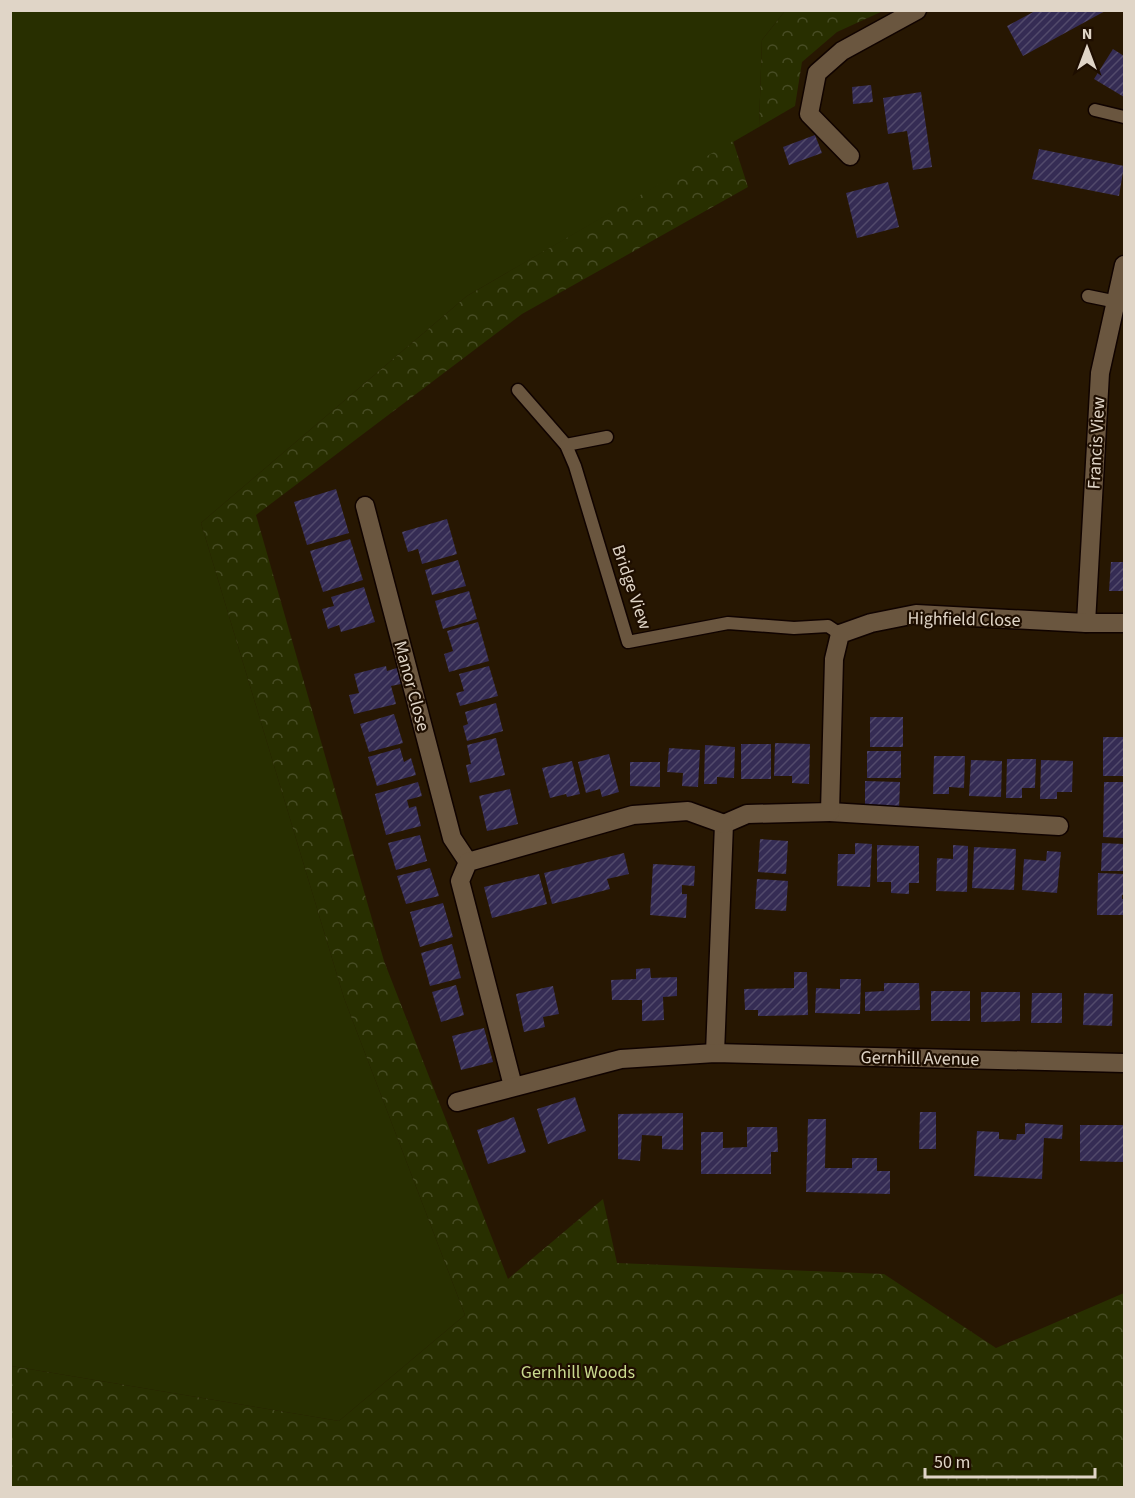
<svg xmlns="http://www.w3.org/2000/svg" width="1135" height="1498" font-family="'Source Sans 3',sans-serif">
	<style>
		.green { fill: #282f00 }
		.forest { fill: url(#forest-crowns) }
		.building { fill: url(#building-hatch) }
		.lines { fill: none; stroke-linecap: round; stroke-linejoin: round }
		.lane-casing { stroke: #100300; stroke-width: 15 }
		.street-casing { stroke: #100300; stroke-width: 21 }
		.lane { stroke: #6a563f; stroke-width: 12 }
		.street { stroke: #6a563f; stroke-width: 18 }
		.labels { text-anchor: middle; stroke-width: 4.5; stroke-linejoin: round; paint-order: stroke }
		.street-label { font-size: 18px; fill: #e0d5c7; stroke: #1e0e00 }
		.park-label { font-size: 18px; fill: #c9d98e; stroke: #1e0e00 }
	</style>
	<defs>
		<pattern id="forest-crowns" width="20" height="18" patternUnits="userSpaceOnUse" patternTransform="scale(1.5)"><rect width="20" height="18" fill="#282f00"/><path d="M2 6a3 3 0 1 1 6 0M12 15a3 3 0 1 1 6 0" fill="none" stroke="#474c24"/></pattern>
		<pattern id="building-hatch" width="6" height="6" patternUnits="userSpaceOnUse" patternTransform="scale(1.5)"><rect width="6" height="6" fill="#352c54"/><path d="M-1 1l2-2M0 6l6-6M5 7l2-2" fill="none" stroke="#524a6b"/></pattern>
	</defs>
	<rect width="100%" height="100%" fill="#271702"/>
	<polygon class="green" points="10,11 785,11 762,40 759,127 467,296 201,523 344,998 465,1315 339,1421 11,1366"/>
	<g class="forest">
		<polygon points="785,11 883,11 837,32 802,62 795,106 759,127 762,40"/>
		<polygon points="733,141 748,187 522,314 256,515 384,961 508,1279 603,1199 617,1263 884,1274 996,1348 1124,1293 1124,1487 11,1487 11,1366 339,1421 465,1315 344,998 201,523 467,296"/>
	</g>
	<g class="building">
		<polygon points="1037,10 1107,10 1023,56 1007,26"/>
		<polygon points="1113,49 1124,56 1124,97 1094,79"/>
		<polygon points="871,85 873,102 853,104 852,87"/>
		<polygon points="921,92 932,167 913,170 907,131 888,134 883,98"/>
		<polygon points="815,135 822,153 789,165 783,147"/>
		<polygon points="1039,149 1124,166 1119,196 1032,179"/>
		<polygon points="888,182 899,227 857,238 846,193"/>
		<polygon points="336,489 349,533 307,545 294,502"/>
		<polygon points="447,519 457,554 422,564 418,549 408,552 402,532"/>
		<polygon points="350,539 363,580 323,592 310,551"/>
		<polygon points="458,560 466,586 432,595 425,570"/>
		<polygon points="1111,562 1124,562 1124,591 1109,591"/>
		<polygon points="364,587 375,622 341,632 339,625 328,629 322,609 334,606 331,597"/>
		<polygon points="469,591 477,619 443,629 435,601"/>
		<polygon points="478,622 489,661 449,672 444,654 453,651 447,631"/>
		<polygon points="386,666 387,671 397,668 401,684 391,686 396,704 354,714 349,695 359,693 354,674"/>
		<polygon points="489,666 498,696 460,706 456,693 464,691 459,674"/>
		<polygon points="496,703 503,731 467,741 463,726 468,724 465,712"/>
		<polygon points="394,714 403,743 369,752 360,724"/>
		<rect x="870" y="717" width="33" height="30"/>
		<rect x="1103" y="737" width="21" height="39"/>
		<polygon points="496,738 505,775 470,783 466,765 471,764 467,745"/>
		<polygon points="775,743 810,744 809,784 792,783 792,776 774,776"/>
		<rect x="741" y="744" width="30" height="35"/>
		<polygon points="705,745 735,747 734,778 717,777 717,784 704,784"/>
		<polygon points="400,748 404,762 411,758 416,775 377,786 368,757"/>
		<polygon points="669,748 700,750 698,787 682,786 683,773 667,772"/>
		<rect x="867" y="751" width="34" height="27"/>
		<polygon points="609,754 619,792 602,797 600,789 586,793 578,762"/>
		<polygon points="934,756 965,756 964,788 949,787 949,794 933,794"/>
		<polygon points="1007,759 1036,759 1035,788 1022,788 1022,798 1006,798"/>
		<polygon points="971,760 1002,761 1001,797 969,796"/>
		<polygon points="1041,760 1073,761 1072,792 1057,792 1057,799 1040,799"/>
		<polygon points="572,761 580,794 567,797 566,794 550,798 542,768"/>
		<polygon points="630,762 660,762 660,787 630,786"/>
		<polygon points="865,781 900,782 899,811 865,809"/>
		<polygon points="418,782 422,796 407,800 409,808 416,806 421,826 386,835 375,794"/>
		<polygon points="1104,782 1124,782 1124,838 1103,837"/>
		<polygon points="510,789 518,824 487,831 479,796"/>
		<polygon points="420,835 427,861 396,870 388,843"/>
		<polygon points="760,839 788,841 786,874 758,872"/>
		<polygon points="855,843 872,844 870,887 837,886 838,854 855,854"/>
		<polygon points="1102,843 1124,844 1124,871 1101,871"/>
		<polygon points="877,845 919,846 919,883 909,883 909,894 891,893 891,882 877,882"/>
		<polygon points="953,845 968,846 967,892 936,891 937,858 953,859"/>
		<polygon points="974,847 1016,849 1014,890 972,888"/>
		<polygon points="1047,851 1061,852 1057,893 1022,890 1024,859 1046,861"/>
		<polygon points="624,853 629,874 607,879 610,889 552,904 544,873"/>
		<polygon points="653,864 695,866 694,886 682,885 682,894 687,894 686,918 650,915"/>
		<polygon points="430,868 439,896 406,904 397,876"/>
		<polygon points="1098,873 1124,874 1124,895 1122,895 1122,899 1124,899 1124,915 1097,915"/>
		<polygon points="539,874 547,904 492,918 484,887"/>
		<polygon points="757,879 788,881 786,911 755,909"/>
		<polygon points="443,903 453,937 420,947 410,912"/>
		<polygon points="452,944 461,978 430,986 421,953"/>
		<polygon points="650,968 651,978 677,977 677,996 663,997 664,1020 642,1021 642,1000 612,1000 611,980 636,979 636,969"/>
		<polygon points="794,972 807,972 808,1015 758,1016 758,1010 745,1010 744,989 794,988"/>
		<polygon points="840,979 861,979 860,1014 815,1013 816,988 840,989"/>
		<polygon points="884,983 919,983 920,1010 865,1011 865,992 884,991"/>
		<polygon points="456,985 464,1015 441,1022 432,992"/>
		<polygon points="553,986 559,1014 543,1017 545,1027 524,1032 516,994"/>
		<rect x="931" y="991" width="39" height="30"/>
		<polygon points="981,992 1020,992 1020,1021 981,1022"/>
		<polygon points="1032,993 1062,993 1062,1023 1031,1023"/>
		<polygon points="1084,993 1113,994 1112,1026 1083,1025"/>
		<polygon points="484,1028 493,1062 461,1070 452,1036"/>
		<polygon points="575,1097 586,1131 548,1144 537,1109"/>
		<polygon points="920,1112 936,1112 936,1149 919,1149"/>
		<polygon points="683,1113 683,1150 662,1149 662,1136 642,1135 640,1161 618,1159 618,1114"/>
		<polygon points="514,1117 526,1152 488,1164 477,1130"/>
		<polygon points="808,1119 826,1119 825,1168 852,1168 852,1158 877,1158 877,1171 890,1171 890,1194 806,1192"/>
		<polygon points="1025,1123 1063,1125 1062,1139 1044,1138 1042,1179 974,1176 977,1131 999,1132 999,1139 1016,1140 1017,1134 1025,1134"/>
		<polygon points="1080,1125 1124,1125 1124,1162 1080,1161"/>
		<polygon points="747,1127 777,1127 778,1152 771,1152 771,1174 701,1174 701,1132 723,1132 723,1148 747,1147"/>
	</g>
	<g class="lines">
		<defs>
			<g id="lane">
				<polyline points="1095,110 1124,117"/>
				<polyline points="1088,296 1117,302"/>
				<polyline points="518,390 566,445 575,466 628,642 728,623 794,628 828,626 840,634"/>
				<polyline points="566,445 607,437"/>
			</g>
			<g id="street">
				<polyline points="850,156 809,114 817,73 842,51 917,10"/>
				<polyline points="365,506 452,838 468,862"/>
				<polyline points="1086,623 1100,373 1124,265"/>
				<polyline points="830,812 1059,826"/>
				<polyline points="715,1053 724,824 747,814 830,812 834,659 840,634 871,623 916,614 1086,623 1124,623"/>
				<polyline points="513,1086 460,881 468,862 633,815 688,811 724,824"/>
				<polyline points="457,1102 621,1059 715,1053 1124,1063"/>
			</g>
		</defs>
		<use href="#lane" class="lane-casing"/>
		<use href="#street" class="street-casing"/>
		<use href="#lane" class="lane"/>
		<use href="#street" class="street"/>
	</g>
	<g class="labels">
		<g class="street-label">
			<text transform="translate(1096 443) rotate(-87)" y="6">Francis View</text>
			<text transform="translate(632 587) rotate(71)" y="6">Bridge View</text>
			<text transform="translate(964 619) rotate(1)" y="6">Highfield Close</text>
			<text transform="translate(412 686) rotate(75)" y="6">Manor Close</text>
			<text transform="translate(920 1058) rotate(1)" y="6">Gernhill Avenue</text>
		</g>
		<g class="park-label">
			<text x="578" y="1378">Gernhill Woods</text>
		</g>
	</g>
	<rect width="1135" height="1498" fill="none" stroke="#e0d5c7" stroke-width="24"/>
	<g transform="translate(1087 48)" stroke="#1e0e00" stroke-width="4.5" paint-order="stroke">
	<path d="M0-4.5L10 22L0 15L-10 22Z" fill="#e0d5c7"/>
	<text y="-9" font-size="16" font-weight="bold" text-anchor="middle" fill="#e0d5c7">N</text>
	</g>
	<path d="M925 1468v9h170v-9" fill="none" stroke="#e0d5c7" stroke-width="3"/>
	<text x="934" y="1468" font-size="18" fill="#e0d5c7" stroke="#1e0e00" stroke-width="4.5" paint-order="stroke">50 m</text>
</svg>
